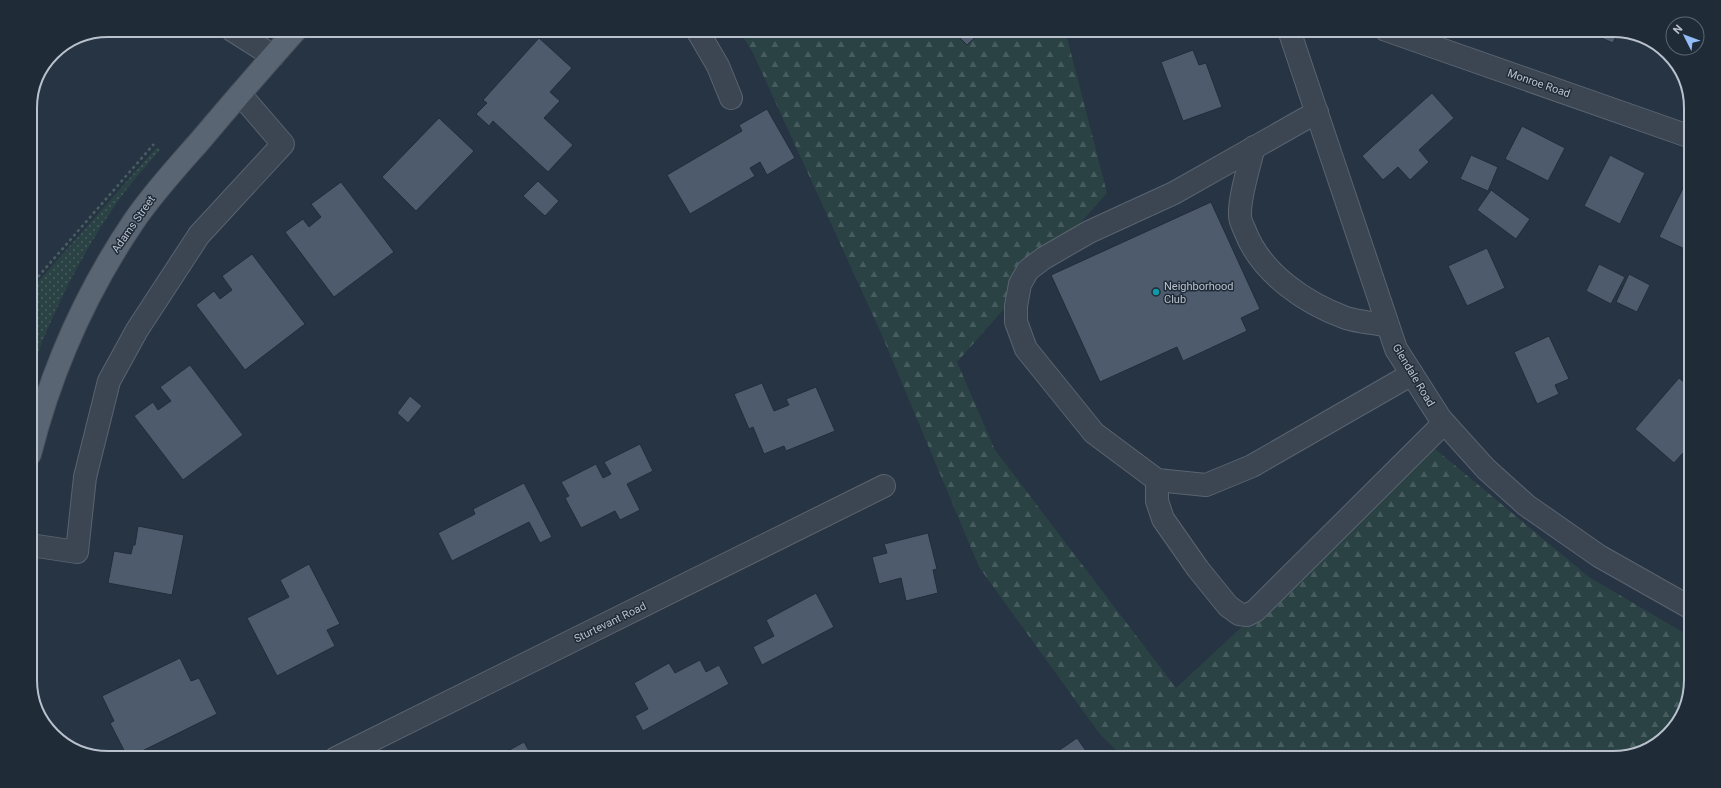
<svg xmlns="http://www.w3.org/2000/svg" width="1721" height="788" font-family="Roboto,sans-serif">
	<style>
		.grass { fill: url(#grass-dots) }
		.forest { fill: url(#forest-firs) }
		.building { fill: #4e5b6c; stroke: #222d3a }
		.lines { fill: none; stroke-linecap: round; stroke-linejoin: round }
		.minor-casing { stroke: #5a6470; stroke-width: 24 }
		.major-casing { stroke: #464f5c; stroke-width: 24 }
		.path { stroke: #485f61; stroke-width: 2.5; stroke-dasharray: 3 3; stroke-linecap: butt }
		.minor { stroke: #3c4653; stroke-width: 22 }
		.major { stroke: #5a6573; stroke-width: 22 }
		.culture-dot { fill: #0f9aa8; stroke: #202b38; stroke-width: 1.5 }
		.labels { text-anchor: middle; stroke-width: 3; stroke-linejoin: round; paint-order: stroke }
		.street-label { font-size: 11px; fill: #b9c1cd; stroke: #202b38 }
		.poi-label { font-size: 11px; fill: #b9c1cd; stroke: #202b38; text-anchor: start }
		.rim { fill: none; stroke: #b9c1cd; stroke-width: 2 }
	</style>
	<defs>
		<pattern id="grass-dots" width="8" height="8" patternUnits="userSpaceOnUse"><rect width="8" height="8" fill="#2a4244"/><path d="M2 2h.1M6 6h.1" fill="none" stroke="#475c5e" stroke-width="1.8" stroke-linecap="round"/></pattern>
		<pattern id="forest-firs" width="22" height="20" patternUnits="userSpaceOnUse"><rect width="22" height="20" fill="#2a4244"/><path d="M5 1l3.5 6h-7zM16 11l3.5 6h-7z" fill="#475c5e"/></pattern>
	</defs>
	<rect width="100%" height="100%" fill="#273443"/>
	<path class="grass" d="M157,147l3,3c-15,17 -31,35 -44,54 -34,49 -67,114 -86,171v-84z"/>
	<polygon class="forest" points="739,30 1065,30 1107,193 957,362 995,450 1176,688 1434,448 1589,577 1691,637 1691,680 1685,710 1656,745 1613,758 1124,758 1099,733 979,567 881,333 753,53"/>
	<g class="building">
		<polygon points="952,30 983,30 967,45"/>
		<polygon points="1189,30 1206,30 1191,36"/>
		<polygon points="1583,30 1613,30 1618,31 1613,43"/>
		<polygon points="539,38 572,68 550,92 560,101 544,118 573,145 548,172 493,121 489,126 476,114 487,103 483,100"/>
		<polygon points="1193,50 1199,65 1206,63 1222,107 1183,121 1161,62"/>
		<polygon points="1432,93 1454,118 1419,150 1429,162 1410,180 1398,167 1383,180 1362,156"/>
		<polygon points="767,109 795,158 767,175 760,162 750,168 755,176 690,214 667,175 742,131 739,125"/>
		<polygon points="439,118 474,151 416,211 382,177"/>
		<polygon points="1522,126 1565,148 1548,181 1505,159"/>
		<polygon points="1471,155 1498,167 1488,191 1460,179"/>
		<polygon points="1610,155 1645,173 1620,224 1584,206"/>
		<polygon points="538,181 559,201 545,216 523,196"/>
		<polygon points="341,182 394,252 334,297 285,232 303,219 309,227 321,217 311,204"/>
		<polygon points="1686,182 1691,185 1691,252 1659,237"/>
		<polygon points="1491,190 1530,219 1516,239 1477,210"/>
		<polygon points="1211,202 1260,309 1241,318 1247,331 1183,361 1177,347 1100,382 1051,275"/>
		<polygon points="1487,248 1505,288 1467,306 1448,266"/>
		<polygon points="252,254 305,324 245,370 196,305 214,291 220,299 232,290 222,276"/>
		<polygon points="1599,264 1625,277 1611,304 1586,291"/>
		<polygon points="1629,274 1650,285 1637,312 1616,302"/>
		<polygon points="1691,319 1691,344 1683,342"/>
		<polygon points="1549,336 1569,379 1555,385 1559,394 1537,404 1514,352"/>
		<polygon points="190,365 243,435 183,480 134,416 153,402 158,410 171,401 160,387"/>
		<polygon points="1679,378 1691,388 1691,444 1674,463 1635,429"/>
		<polygon points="762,383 774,411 789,405 786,399 816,387 835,431 786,451 784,446 764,454 753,427 749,429 734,394"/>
		<polygon points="410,396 422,406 408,423 397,413"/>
		<polygon points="640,444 653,471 627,484 640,510 620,520 615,511 581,528 565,498 569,496 561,482 596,464 603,478 611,474 604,462"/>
		<polygon points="524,483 552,537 540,543 529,522 452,561 438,533 475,514 473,509"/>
		<polygon points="138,526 184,535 172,595 108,583 114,551 131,554 133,545 135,545"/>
		<polygon points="928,533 937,569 933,570 938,593 906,601 901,578 879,584 872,557 887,553 884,544"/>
		<polygon points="309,564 340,624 327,630 335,646 277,676 247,618 289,597 280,580"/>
		<polygon points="816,593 834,627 762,665 753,647 774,636 766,620"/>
		<polygon points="180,658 191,681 199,678 217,714 128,758 110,723 114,721 102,696"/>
		<polygon points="700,660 706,672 719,665 729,684 643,731 635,716 648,709 634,683 669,663 675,673"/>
		<polygon points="1077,738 1091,758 1048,758"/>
		<polygon points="524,742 533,758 495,758"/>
	</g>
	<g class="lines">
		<defs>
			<g id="minor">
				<polyline points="232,30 273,56"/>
				<polyline points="697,30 718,66 731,98"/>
				<polyline points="1289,30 1396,349 1440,418 1486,469 1526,505 1599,556 1691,608"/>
				<polyline points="1386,30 1691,137"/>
				<polyline points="1317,112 1174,193 1089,232 1044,258 1028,270 1020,284 1016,306 1016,322 1026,349 1094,433 1157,480 1206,485 1252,466 1412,374"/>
				<path d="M1254,147c-5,19 -15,51 -14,69 0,5 3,10 5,15 16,42 60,72 101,87 13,4 29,5 42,8"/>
				<polyline points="1157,480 1157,501 1163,519 1198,569 1228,606 1239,614 1247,615 1255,611 1270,596 1444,423"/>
				<polyline points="30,545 77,552 85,477 109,381 137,330 199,235 283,144 240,94"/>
				<polyline points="336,758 884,486"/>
			</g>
			<path id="major" d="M30,454c21,-83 56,-162 104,-233 19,-28 43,-54 65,-79 32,-38 64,-75 97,-112"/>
		</defs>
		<use href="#minor" class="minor-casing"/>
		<use href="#major" class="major-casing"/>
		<polyline class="path" points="30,286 154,144"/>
		<use href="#minor" class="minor"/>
		<use href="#major" class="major"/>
	</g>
	<circle class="culture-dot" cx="1156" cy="292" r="4"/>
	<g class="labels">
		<g class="street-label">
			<text transform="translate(1539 83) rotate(19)" y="4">Monroe Road</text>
			<text transform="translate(133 224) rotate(-55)" y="4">Adams Street</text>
			<text transform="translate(1414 375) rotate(59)" y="4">Glendale Road</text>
			<text transform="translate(610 622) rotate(-26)" y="4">Sturtevant Road</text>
		</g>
		<g class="poi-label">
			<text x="1164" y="290">Neighborhood<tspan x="1164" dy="13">Club</tspan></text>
		</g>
	</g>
	<path d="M0 0H1721V788H0ZM108 37H1613A71 71 0 0 1 1684 108V680A71 71 0 0 1 1613 751H108A71 71 0 0 1 37 680V108A71 71 0 0 1 108 37Z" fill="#202b38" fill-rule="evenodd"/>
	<path class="rim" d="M108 37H1613A71 71 0 0 1 1684 108V680A71 71 0 0 1 1613 751H108A71 71 0 0 1 37 680V108A71 71 0 0 1 108 37Z"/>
	<g transform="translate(1685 36) rotate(312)"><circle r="19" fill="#202b38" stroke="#5d6774"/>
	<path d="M0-3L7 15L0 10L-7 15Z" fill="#93bdf8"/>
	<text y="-6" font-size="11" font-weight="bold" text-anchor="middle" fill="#b9c1cd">N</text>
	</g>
</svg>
